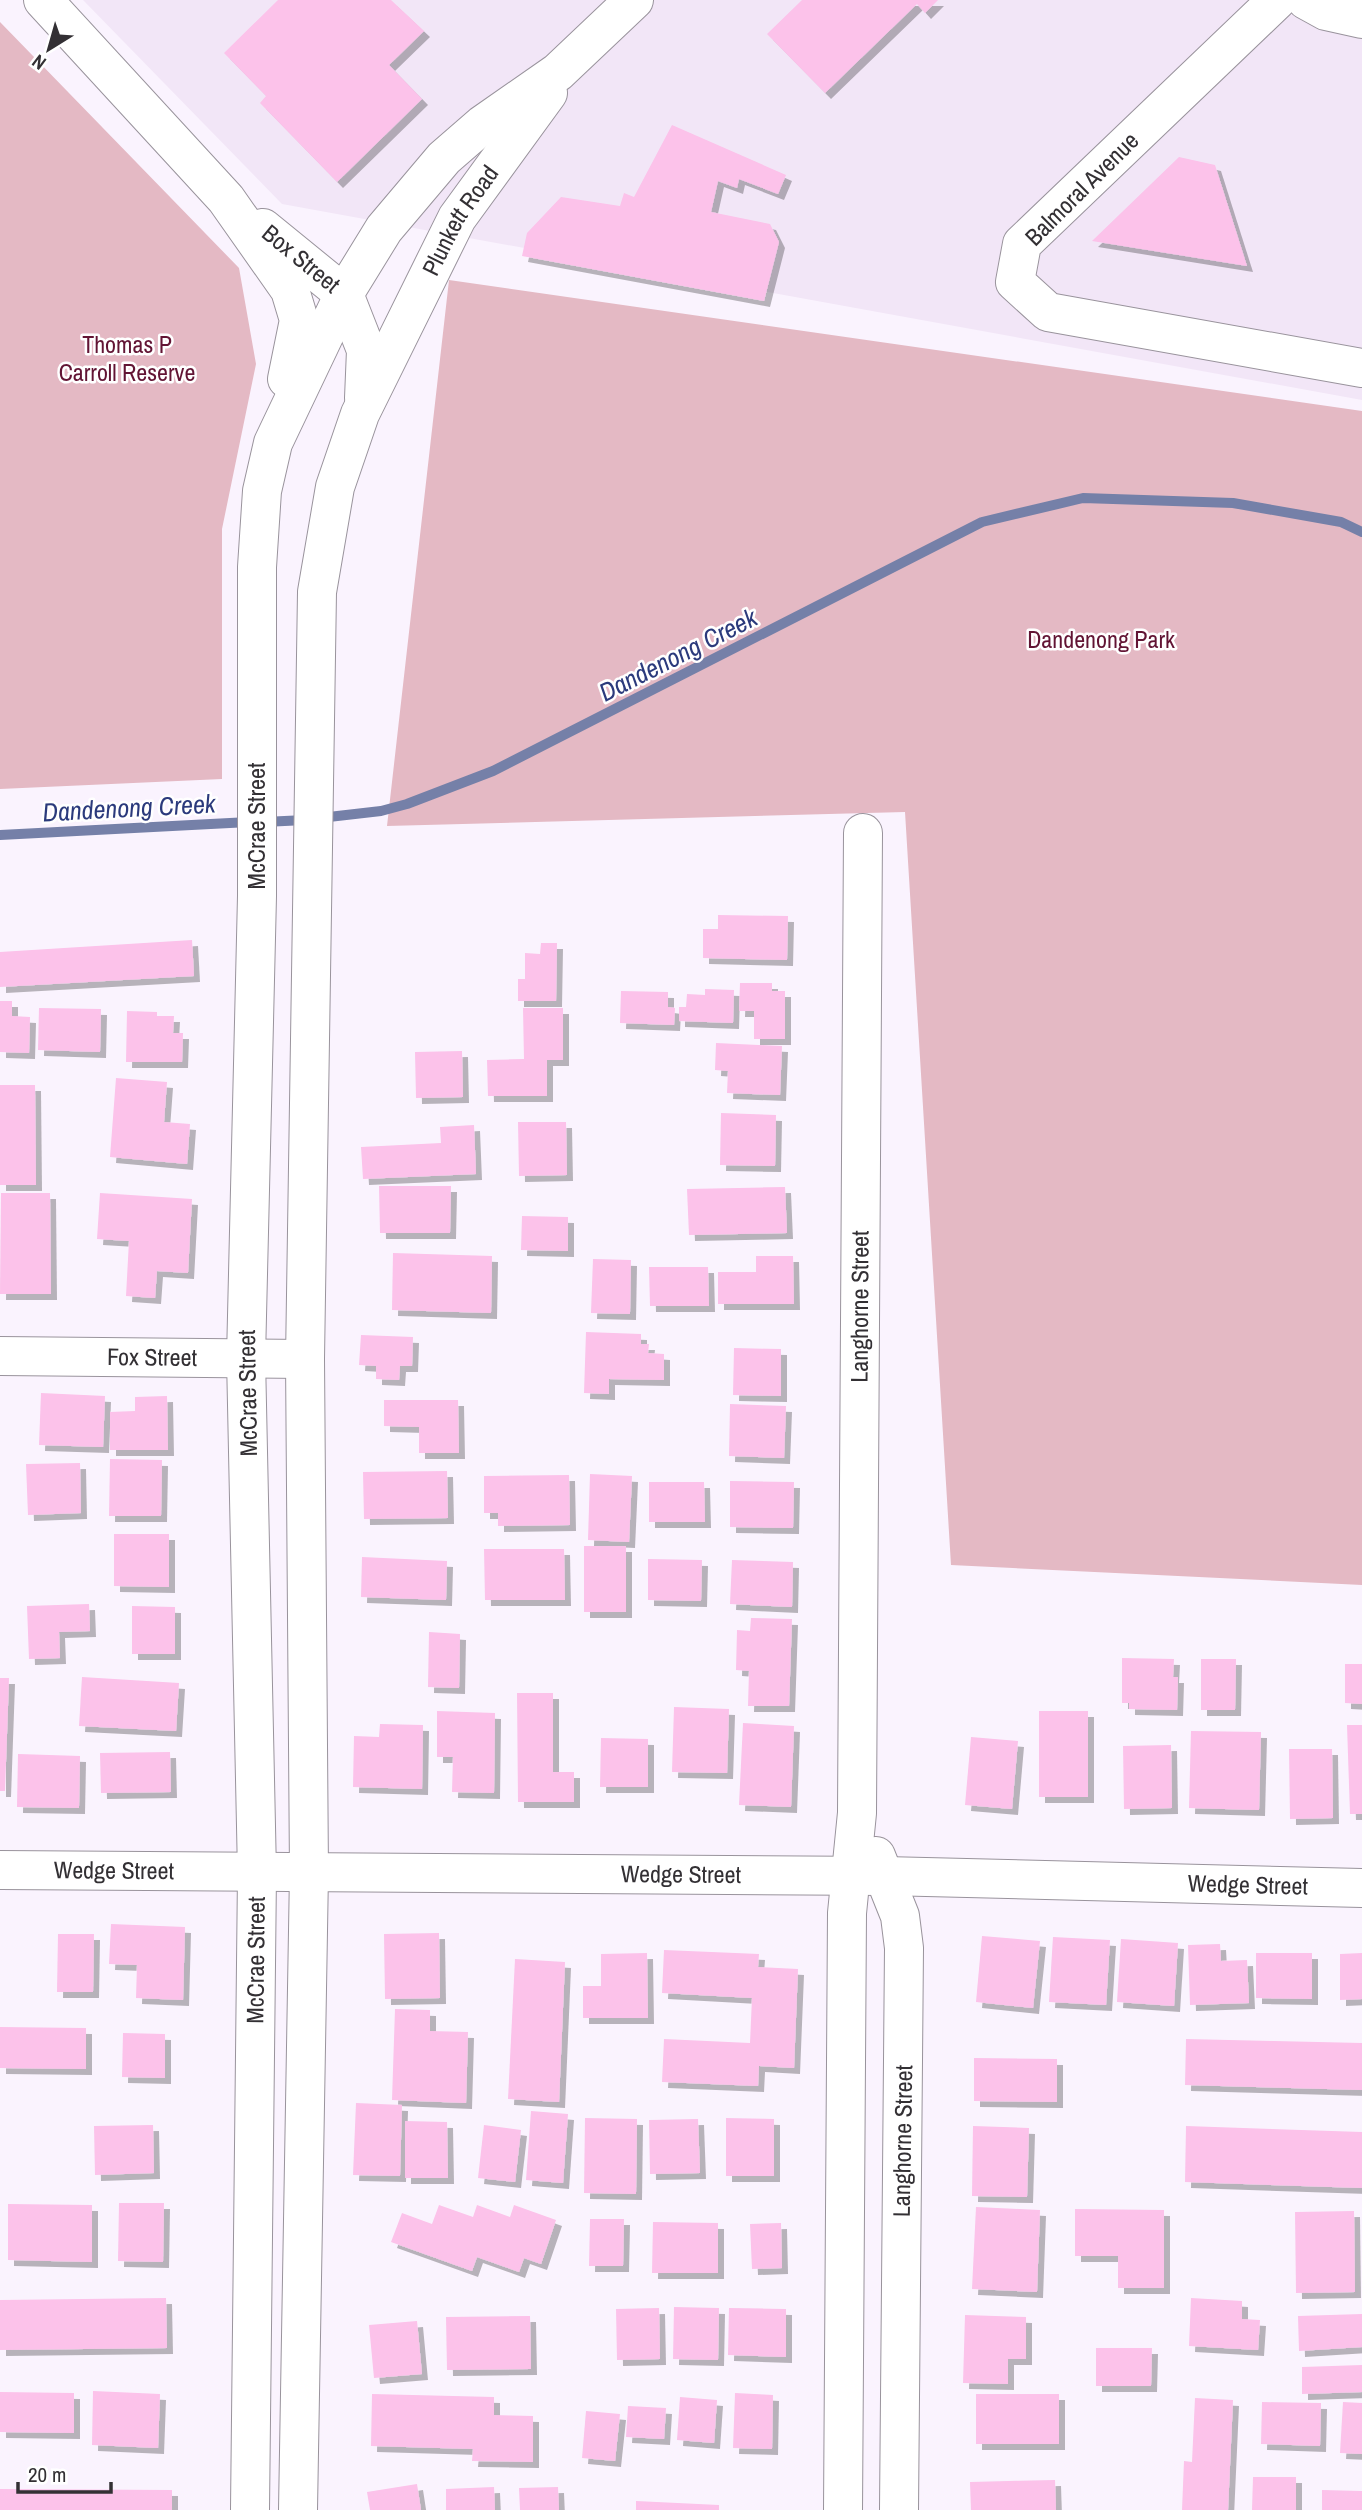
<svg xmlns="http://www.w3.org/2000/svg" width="1362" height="2510" font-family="'Archivo Narrow',sans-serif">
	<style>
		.built { fill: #f2e6f7 }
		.green { fill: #e4b9c4 }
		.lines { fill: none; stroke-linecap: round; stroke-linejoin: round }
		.stream { stroke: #7580a8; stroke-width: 10 }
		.building { fill: #fcc2ea; filter: url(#shadow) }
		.minor-casing { stroke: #99939c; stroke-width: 40 }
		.major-casing { stroke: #99939c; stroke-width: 40 }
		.minor { stroke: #fff; stroke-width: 38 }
		.major { stroke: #fff; stroke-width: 38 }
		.labels { text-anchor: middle; stroke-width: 5; stroke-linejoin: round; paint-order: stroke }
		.street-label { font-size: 24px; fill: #333034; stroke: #fff }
		.park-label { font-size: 24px; fill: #621434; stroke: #fff }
		.water-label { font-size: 26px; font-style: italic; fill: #2b3a7c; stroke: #fff }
	</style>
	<defs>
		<filter id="shadow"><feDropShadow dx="6" dy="6" stdDeviation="0" flood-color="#0004"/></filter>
	</defs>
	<rect width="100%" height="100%" fill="#faf3fe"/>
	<polygon class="built" points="83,0 1362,0 1362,400 282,204"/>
	<g class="green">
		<polygon points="0,22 239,268 256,364 222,529 222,779 0,789"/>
		<polygon points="449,280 1362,411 1362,1585 951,1565 905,812 387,826"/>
	</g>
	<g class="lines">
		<g class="stream">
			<polyline points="320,818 381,811 407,804 493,771 982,522 1083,498 1233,503 1341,522 1362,532"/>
			<polyline points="264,822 305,820"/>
			<polyline points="0,835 249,822"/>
		</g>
	</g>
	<g class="building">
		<polygon points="278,0 391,0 424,31 389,65 422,99 337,182 260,103 266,96 224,53"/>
		<polygon points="802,0 938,0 925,13 917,4 825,93 767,34"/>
		<polygon points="672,125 786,175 778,194 739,179 737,188 718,181 711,212 770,224 779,242 764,301 522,256 527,233 561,197 620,206 624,193 634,197"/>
		<polygon points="1179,157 1215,165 1247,266 1092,241"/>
		<polygon points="718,915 788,916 787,960 703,958 703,929 718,929"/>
		<polygon points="192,940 194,976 0,987 0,952"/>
		<polygon points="541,943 557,943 556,1001 518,1001 518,979 525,979 525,953 540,954"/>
		<polygon points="740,983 772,983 772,991 785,991 785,1039 754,1039 754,1011 739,1011"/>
		<polygon points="705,989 734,990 733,1023 679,1021 679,1007 686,1007 687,994 705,995"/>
		<polygon points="621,991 668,992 668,1007 675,1008 674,1025 620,1023"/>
		<polygon points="0,1001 12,1001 12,1016 30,1017 29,1053 0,1052"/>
		<polygon points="39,1008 101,1009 100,1052 38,1050"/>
		<polygon points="523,1008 563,1008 563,1060 547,1060 547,1096 488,1096 487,1060 524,1059"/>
		<polygon points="127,1011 157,1012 157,1016 174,1016 173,1033 183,1033 182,1062 126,1062"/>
		<polygon points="716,1043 782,1046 780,1095 727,1093 728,1071 715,1070"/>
		<polygon points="462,1051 463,1097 416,1098 415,1052"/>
		<polygon points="116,1078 167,1082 164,1122 190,1124 187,1164 110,1157"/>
		<polygon points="0,1085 35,1085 36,1185 0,1185"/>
		<polygon points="721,1113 776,1115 775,1166 720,1165"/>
		<polygon points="518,1122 566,1122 567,1175 519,1176"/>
		<polygon points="474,1125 476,1174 363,1179 361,1147 441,1143 440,1127"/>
		<polygon points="379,1186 451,1186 450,1233 380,1233"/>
		<polygon points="785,1187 787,1233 689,1235 687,1189"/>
		<polygon points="1,1193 50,1193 51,1294 0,1294"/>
		<polygon points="100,1193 192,1199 188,1273 157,1271 155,1298 126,1296 129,1241 97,1239"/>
		<polygon points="522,1216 568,1217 568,1251 521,1250"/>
		<polygon points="393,1253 492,1256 491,1313 392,1310"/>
		<polygon points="756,1256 793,1256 794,1304 718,1304 718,1272 756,1272"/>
		<polygon points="593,1259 631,1260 630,1314 591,1313"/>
		<polygon points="649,1267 708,1267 709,1306 650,1306"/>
		<polygon points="586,1332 641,1334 641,1344 649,1344 648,1353 664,1354 664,1380 609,1379 609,1394 584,1393"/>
		<polygon points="361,1335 413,1337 412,1366 400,1366 399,1380 376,1379 376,1366 359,1365"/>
		<polygon points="734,1348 781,1349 781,1396 733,1395"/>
		<polygon points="41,1393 105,1396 103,1447 39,1445"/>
		<polygon points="167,1396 168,1450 110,1450 110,1412 135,1411 135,1397"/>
		<polygon points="384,1400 458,1400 459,1453 419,1453 419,1427 384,1426"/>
		<polygon points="730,1404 786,1406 784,1458 729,1456"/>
		<polygon points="110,1459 162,1460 161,1516 109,1516"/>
		<polygon points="80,1463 81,1513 28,1515 26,1464"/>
		<polygon points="447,1471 448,1518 364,1519 363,1472"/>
		<polygon points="590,1474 632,1476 629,1542 588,1540"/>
		<polygon points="569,1475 570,1525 498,1526 498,1513 484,1513 484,1476"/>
		<polygon points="730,1481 794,1482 793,1528 730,1527"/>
		<polygon points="649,1482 704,1482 705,1522 649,1522"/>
		<polygon points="114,1534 169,1534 169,1587 114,1586"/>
		<rect x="584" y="1546" width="42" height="66"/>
		<polygon points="484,1549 564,1549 565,1600 485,1600"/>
		<polygon points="362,1557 447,1561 446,1600 361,1597"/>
		<polygon points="648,1559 702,1560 701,1601 648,1600"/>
		<polygon points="732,1560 793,1562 792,1607 730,1604"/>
		<polygon points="89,1604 90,1631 59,1632 60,1658 29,1659 27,1606"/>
		<polygon points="132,1606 175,1607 175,1654 132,1654"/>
		<polygon points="751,1618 792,1619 789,1706 748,1706 749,1671 736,1670 737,1630 750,1631"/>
		<polygon points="429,1632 460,1634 459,1688 428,1687"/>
		<polygon points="1122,1658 1174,1659 1173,1677 1178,1677 1177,1710 1129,1709 1129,1703 1122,1703"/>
		<polygon points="1201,1659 1236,1659 1235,1710 1201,1710"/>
		<polygon points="1345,1664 1362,1664 1362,1704 1345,1703"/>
		<polygon points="82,1677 179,1683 176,1731 79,1726"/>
		<polygon points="0,1678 9,1678 5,1791 0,1791"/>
		<polygon points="517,1693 553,1693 553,1772 574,1772 574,1802 518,1802"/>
		<polygon points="674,1707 729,1709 727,1773 672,1772"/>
		<polygon points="437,1711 495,1713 494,1793 452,1792 453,1757 437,1757"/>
		<rect x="1039" y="1711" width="49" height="86"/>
		<polygon points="743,1723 794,1726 791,1807 739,1805"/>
		<polygon points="380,1724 423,1725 422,1789 353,1787 354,1736 379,1737"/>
		<polygon points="1347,1725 1362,1725 1362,1814 1350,1814"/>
		<polygon points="1191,1731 1261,1732 1259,1810 1189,1808"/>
		<polygon points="971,1737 1018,1741 1012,1809 965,1805"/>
		<polygon points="601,1738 648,1739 648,1787 600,1787"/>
		<polygon points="1171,1745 1172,1808 1124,1809 1123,1746"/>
		<polygon points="1289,1749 1332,1749 1333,1818 1290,1819"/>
		<polygon points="170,1752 171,1792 101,1793 100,1753"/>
		<polygon points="18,1754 80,1756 79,1808 17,1807"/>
		<polygon points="111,1924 185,1927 183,2000 136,1998 137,1965 109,1964"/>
		<polygon points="439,1933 440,1998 385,1999 384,1934"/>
		<polygon points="58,1934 94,1934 93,1992 57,1992"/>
		<polygon points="982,1936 1040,1941 1033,2008 976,2002"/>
		<polygon points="1053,1937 1110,1940 1106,2005 1049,2002"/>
		<polygon points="1121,1939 1178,1943 1174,2006 1117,2002"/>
		<polygon points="1220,1944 1221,1961 1247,1960 1249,2003 1190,2005 1188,1945"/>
		<polygon points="664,1950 759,1954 758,1967 798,1969 794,2068 759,2066 758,2086 662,2082 664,2039 750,2043 752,1998 662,1993"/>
		<polygon points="647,1953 648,2018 583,2018 583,1986 601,1986 601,1954"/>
		<polygon points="1256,1953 1312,1953 1312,1999 1256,1998"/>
		<polygon points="1362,1953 1362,1999 1340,2000 1340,1954"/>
		<polygon points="515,1959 565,1962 559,2102 508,2099"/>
		<polygon points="395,2009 430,2010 430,2031 468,2032 466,2103 392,2100"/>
		<polygon points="0,2027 86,2028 86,2069 0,2068"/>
		<polygon points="123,2033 165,2034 165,2078 122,2077"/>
		<polygon points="1186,2039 1362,2043 1362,2090 1185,2085"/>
		<polygon points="974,2058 1057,2059 1057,2102 974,2101"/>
		<polygon points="356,2103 402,2105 400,2176 353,2175"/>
		<polygon points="531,2111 568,2114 563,2183 526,2180"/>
		<polygon points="585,2118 637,2119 636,2194 584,2193"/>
		<polygon points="726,2118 774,2119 774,2176 726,2176"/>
		<polygon points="698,2119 700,2173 650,2174 649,2120"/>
		<polygon points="405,2121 447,2122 448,2178 405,2178"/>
		<polygon points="153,2125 154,2173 95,2175 94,2126"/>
		<polygon points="484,2125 521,2130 515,2182 478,2178"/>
		<polygon points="973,2126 1029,2128 1027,2197 972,2196"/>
		<polygon points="1186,2126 1362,2132 1362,2188 1185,2182"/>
		<polygon points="119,2203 164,2203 163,2262 118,2261"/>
		<polygon points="8,2204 92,2205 92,2262 8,2260"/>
		<polygon points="439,2205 473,2217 477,2205 510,2217 514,2205 556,2220 541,2264 524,2258 519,2272 477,2257 472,2271 391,2242 402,2213 432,2224"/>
		<polygon points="976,2207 1040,2210 1037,2292 972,2289"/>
		<polygon points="1075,2209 1164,2210 1164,2288 1118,2288 1118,2256 1075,2256"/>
		<polygon points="1354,2211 1355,2292 1296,2293 1295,2212"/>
		<polygon points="590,2219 624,2219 623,2266 589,2266"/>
		<polygon points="653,2222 718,2223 718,2273 652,2273"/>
		<polygon points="781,2223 782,2268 752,2269 750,2224"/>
		<polygon points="166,2298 167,2348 0,2350 0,2300"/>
		<polygon points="1191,2298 1242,2301 1242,2319 1260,2320 1258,2350 1189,2346"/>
		<polygon points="674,2307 719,2308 718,2360 673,2359"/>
		<polygon points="659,2308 660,2359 617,2360 616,2309"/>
		<polygon points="729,2308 786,2309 786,2357 728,2355"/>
		<polygon points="1362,2314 1362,2347 1299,2351 1298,2316"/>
		<polygon points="965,2315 1026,2317 1026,2359 1008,2359 1008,2384 963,2383"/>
		<polygon points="530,2316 531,2369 447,2370 446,2317"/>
		<polygon points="417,2321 422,2374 374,2378 369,2325"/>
		<polygon points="1096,2348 1152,2348 1151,2386 1096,2386"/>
		<polygon points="1362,2365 1362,2392 1302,2394 1302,2367"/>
		<polygon points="93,2391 160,2394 158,2448 92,2445"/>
		<polygon points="0,2392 74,2393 74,2433 0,2432"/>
		<polygon points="735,2393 773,2395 772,2449 733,2448"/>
		<polygon points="372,2394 494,2397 494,2415 533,2416 533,2462 472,2461 473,2449 371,2446"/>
		<rect x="976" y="2394" width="83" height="50"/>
		<polygon points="680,2397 717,2400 714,2443 677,2440"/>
		<polygon points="1195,2398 1233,2400 1228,2510 1182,2510 1184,2461 1192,2462"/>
		<polygon points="1262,2402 1321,2403 1320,2446 1261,2444"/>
		<polygon points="1343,2402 1362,2403 1362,2454 1340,2453"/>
		<polygon points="628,2406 666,2408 664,2439 626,2437"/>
		<polygon points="586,2411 620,2414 615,2461 582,2458"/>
		<polygon points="1253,2477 1296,2477 1296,2510 1252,2510"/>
		<polygon points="1055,2480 1056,2510 971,2510 970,2482"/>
		<polygon points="417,2484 421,2510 370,2510 367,2492"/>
		<polygon points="494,2487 495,2510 446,2510 446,2489"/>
		<polygon points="558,2487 559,2510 520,2510 519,2488"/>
		<polygon points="0,2489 172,2490 172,2510 0,2510"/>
		<polygon points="1322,2490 1362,2491 1362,2510 1322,2510"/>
		<polygon points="636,2501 719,2505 719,2510 636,2510"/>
	</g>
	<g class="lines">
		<defs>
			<g id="minor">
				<polyline points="1277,0 1022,244 1015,282 1048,312 1362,368"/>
				<polyline points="1306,0 1326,11 1362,19"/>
				<path id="s1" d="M0,1356l305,3"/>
				<polyline points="876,1856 900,1916 904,1948 899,2510"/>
				<path id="s2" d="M0,1870l885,6 477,12"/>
				<path id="s3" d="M843,2510l4,-597 10,-100 6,-980"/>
			</g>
			<g id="major">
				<polyline points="43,0 226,199 290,290 299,320 287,379"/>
				<path id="s4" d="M263,228l81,66 22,56 -2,48"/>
				<path id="s5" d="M250,2510l7,-637 -11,-515 11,-462v-329l5,-76 11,-48 71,-149 40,-65 60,-71 38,-33 76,-53 76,-72"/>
				<path id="s6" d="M298,2510l11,-637 -4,-514 12,-767 18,-105 25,-73 97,-196 91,-125"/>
			</g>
		</defs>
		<use href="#minor" class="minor-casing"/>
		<use href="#major" class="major-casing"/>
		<use href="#minor" class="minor"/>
		<use href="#major" class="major"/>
	</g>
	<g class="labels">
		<g class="street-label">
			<text transform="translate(1082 189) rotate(-45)" y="8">Balmoral Avenue</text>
			<text dy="8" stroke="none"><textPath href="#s6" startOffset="2320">Plunkett Road</textPath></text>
			<text dy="8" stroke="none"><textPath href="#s4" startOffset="49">Box Street</textPath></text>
			<text transform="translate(257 826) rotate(-90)" y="8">McCrae Street</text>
			<text dy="8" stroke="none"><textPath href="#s3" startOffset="1204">Langhorne Street</textPath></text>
			<text dy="8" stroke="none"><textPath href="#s1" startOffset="152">Fox Street</textPath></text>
			<text transform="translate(248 1393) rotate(-91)" y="8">McCrae Street</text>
			<text dy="8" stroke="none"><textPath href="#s2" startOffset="114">Wedge Street</textPath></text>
			<text dy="8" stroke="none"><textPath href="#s2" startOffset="681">Wedge Street</textPath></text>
			<text dy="8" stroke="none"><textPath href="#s2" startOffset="1248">Wedge Street</textPath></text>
			<text dy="8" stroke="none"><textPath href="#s5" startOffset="550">McCrae Street</textPath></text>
			<text transform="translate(903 2141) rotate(-89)" y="8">Langhorne Street</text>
		</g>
		<g class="park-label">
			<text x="127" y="353">Thomas P<tspan x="127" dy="28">Carroll Reserve</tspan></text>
			<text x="1101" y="648">Dandenong Park</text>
		</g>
		<g class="water-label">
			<text transform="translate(678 655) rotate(-27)" y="9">Dandenong Creek</text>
			<text transform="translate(129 808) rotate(-3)" y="9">Dandenong Creek</text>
		</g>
	</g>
	<g transform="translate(49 49) rotate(217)" stroke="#ffffff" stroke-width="5" paint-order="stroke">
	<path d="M0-5L12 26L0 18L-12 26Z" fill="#333034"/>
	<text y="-10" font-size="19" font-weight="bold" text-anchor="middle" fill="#333034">N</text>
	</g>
	<path d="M18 2482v10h93v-10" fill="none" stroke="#333034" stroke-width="3.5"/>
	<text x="28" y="2482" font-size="21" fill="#333034" stroke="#ffffff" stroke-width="5" paint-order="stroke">20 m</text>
</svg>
